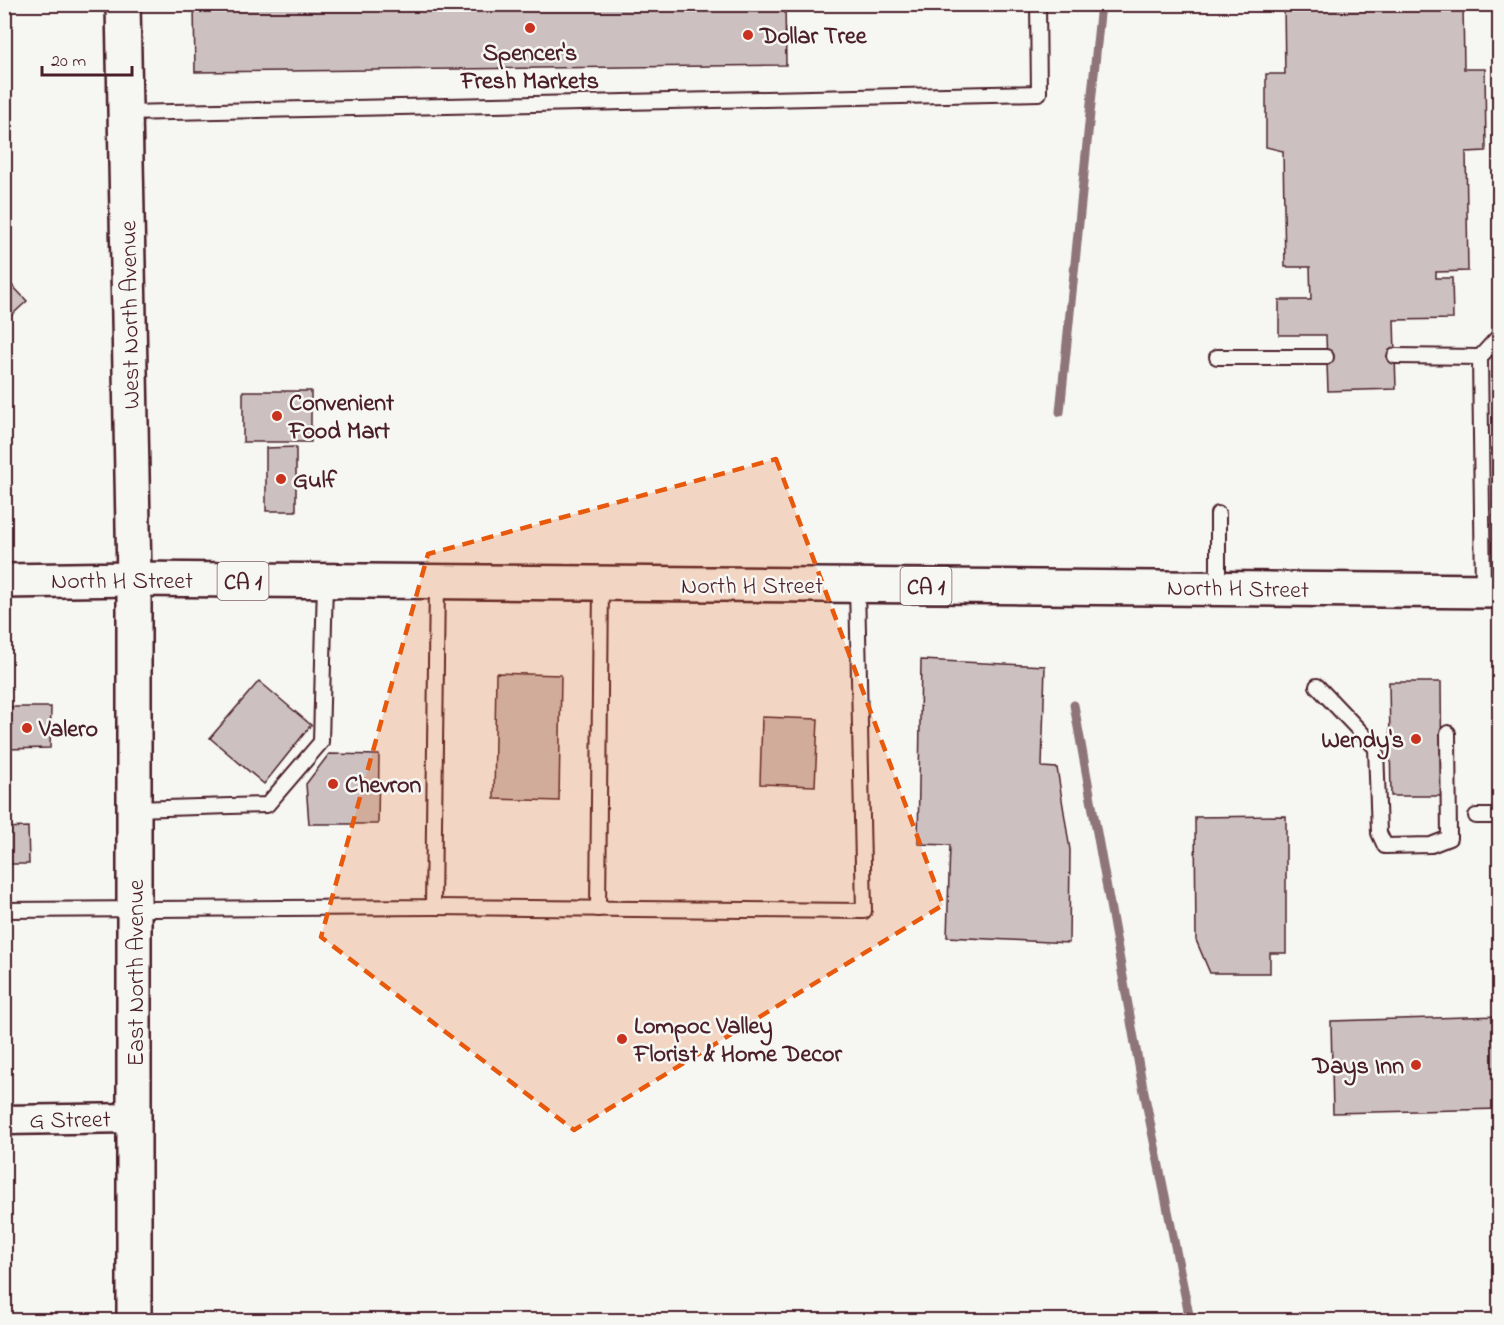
<svg xmlns="http://www.w3.org/2000/svg" width="1504" height="1325" font-family="'Indie Flower',sans-serif">
	<style>
		.lines { fill: none; stroke-linecap: round; stroke-linejoin: round }
		.stream { stroke: #8e747a; stroke-width: 9 }
		.building { fill: #ccc1c0; stroke: #4a1f2b; stroke-width: 1.5 }
		.lane-casing { stroke: #4a1f2b; stroke-width: 18 }
		.street-casing { stroke: #4a1f2b; stroke-width: 33 }
		.secondary-casing { stroke: #4a1f2b; stroke-width: 38 }
		.highway-casing { stroke: #4a1f2b; stroke-width: 38 }
		.lane { stroke: #f6f6f2; stroke-width: 14 }
		.street { stroke: #f6f6f2; stroke-width: 28 }
		.secondary { stroke: #f6f6f2; stroke-width: 33 }
		.highway { stroke: #f6f6f2; stroke-width: 33 }
		.marked { fill: #e8590c; fill-opacity: 0.2; stroke: #e8590c; stroke-width: 4.5; stroke-dasharray: 12 8; stroke-linejoin: round }
		.poi-dot { fill: #c8321e; stroke: #f6f6f2; stroke-width: 2 }
		.labels { text-anchor: middle; stroke-width: 5; stroke-linejoin: round; paint-order: stroke }
		.shield { fill: #f6f6f2; stroke: #7e6067; stroke-width: 1.5 }
		.shield-label { font-size: 22px; font-weight: bold; fill: #4a1f2b }
		.poi-label { font-size: 24px; font-weight: bold; fill: #4a1f2b; stroke: #f6f6f2; text-anchor: start }
		.street-label { font-size: 24px; fill: #4a1f2b; stroke: #f6f6f2 }
	</style>
	<rect width="100%" height="100%" fill="#f6f6f2"/>
	<filter id="ink" filterUnits="userSpaceOnUse"><feTurbulence type="fractalNoise" baseFrequency=".0167" numOctaves="2"/><feDisplacementMap in="SourceGraphic" scale="12" xChannelSelector="R" yChannelSelector="G"/><feConvolveMatrix kernelMatrix="1 2 1 2 8 2 1 2 1" color-interpolation-filters="sRGB"/></filter>
	<g filter="url(#ink)">
		<g class="lines">
			<g class="stream">
				<polyline points="1060,412 1101,4"/>
				<polyline points="1074,705 1141,1077 1190,1320"/>
			</g>
		</g>
		<g class="building">
			<polygon points="194,4 785,4 786,65 195,72"/>
			<polygon points="1284,4 1463,4 1464,69 1485,69 1486,151 1466,152 1468,271 1436,272 1436,278 1452,278 1453,319 1394,320 1396,389 1328,391 1326,335 1279,335 1279,300 1311,300 1310,267 1285,267 1283,151 1266,147 1266,74 1285,74"/>
			<polygon points="4,95 8,281 27,301 4,322"/>
			<rect x="243" y="391" width="68" height="51"/>
			<polygon points="296,447 296,511 266,511 266,448"/>
			<polygon points="921,660 1045,666 1042,767 1057,768 1070,850 1069,943 947,937 950,845 918,844"/>
			<polygon points="496,673 561,675 559,801 494,799"/>
			<polygon points="259,681 311,725 264,784 210,738"/>
			<polygon points="1389,682 1441,682 1442,796 1391,796"/>
			<polygon points="4,707 51,707 50,748 4,749"/>
			<polygon points="762,717 818,719 815,786 760,784"/>
			<polygon points="329,754 379,755 378,824 309,824 306,784"/>
			<polygon points="1286,816 1286,953 1270,953 1270,973 1210,973 1196,940 1195,817"/>
			<polygon points="28,827 29,864 4,864 4,828"/>
			<polygon points="1500,1016 1500,1109 1333,1113 1331,1021"/>
		</g>
		<g class="lines">
			<defs>
				<g id="lane">
					<polyline points="126,113 1039,93 1038,4"/>
					<polyline points="1395,356 1480,357 1500,335"/>
					<polyline points="1217,357 1326,357"/>
					<polyline points="1480,357 1483,591"/>
					<polyline points="1218,588 1218,514"/>
					<polyline points="1317,686 1376,748 1379,833 1385,846 1431,845 1449,838 1448,733"/>
					<polyline points="134,809 267,805 321,742 325,582"/>
					<polyline points="1476,816 1500,816"/>
					<polyline points="433,907 864,911 857,586"/>
					<polyline points="598,909 601,584"/>
					<polyline points="4,910 433,907 437,583"/>
				</g>
				<polyline id="street" points="4,1120 135,1118"/>
				<polyline id="secondary" points="123,4 134,579 134,1320"/>
				<polyline id="highway" points="4,581 134,579 1500,591"/>
			</defs>
			<use href="#lane" class="lane-casing"/>
			<use href="#street" class="street-casing"/>
			<use href="#secondary" class="secondary-casing"/>
			<use href="#highway" class="highway-casing"/>
			<use href="#lane" class="lane"/>
			<use href="#street" class="street"/>
			<use href="#secondary" class="secondary"/>
			<use href="#highway" class="highway"/>
		</g>
	</g>
	<path class="marked" d="M776,459l167,446 -369,225 -253,-193 107,-383z"/>
	<g class="poi-dot">
		<circle cx="530" cy="28" r="6"/>
		<circle cx="748" cy="35" r="6"/>
		<circle cx="277" cy="416" r="6"/>
		<circle cx="281" cy="479" r="6"/>
		<circle cx="27" cy="728" r="6"/>
		<circle cx="1416" cy="739" r="6"/>
		<circle cx="333" cy="784" r="6"/>
		<circle cx="622" cy="1039" r="6"/>
		<circle cx="1416" cy="1065" r="6"/>
	</g>
	<g class="labels">
		<g class="shield">
			<rect x="217.5" y="562" width="51" height="38" rx="4.5"/>
			<rect x="900.5" y="567" width="51" height="38" rx="4.5"/>
		</g>
		<g class="shield-label">
			<text x="243" y="589">CA 1</text>
			<text x="926" y="594">CA 1</text>
		</g>
		<g class="poi-label">
			<text x="760" y="43">Dollar Tree</text>
			<text x="530" y="60" text-anchor="middle">Spencer's<tspan x="530" dy="28">Fresh Markets</tspan></text>
			<text x="289" y="410">Convenient<tspan x="289" dy="28">Food Mart</tspan></text>
			<text x="293" y="487">Gulf</text>
			<text x="39" y="736">Valero</text>
			<text x="1404" y="747" text-anchor="end">Wendy's</text>
			<text x="345" y="792">Chevron</text>
			<text x="634" y="1033">Lompoc Valley<tspan x="634" dy="28">Florist &amp; Home Decor</tspan></text>
			<text x="1404" y="1073" text-anchor="end">Days Inn</text>
		</g>
		<g class="street-label">
			<text transform="translate(129 315) rotate(-91)" y="8">West North Avenue</text>
			<text x="122" y="588">North H Street</text>
			<text x="752" y="593">North H Street</text>
			<text transform="translate(1238 588) rotate(1)" y="8">North H Street</text>
			<text transform="translate(135 973) rotate(-90)" y="8">East North Avenue</text>
			<text transform="translate(70 1119) rotate(-1)" y="8">G Street</text>
		</g>
	</g>
	<rect width="1504" height="1325" fill="none" stroke="#f6f6f2" stroke-width="24"/>
	<rect x="12" y="12" width="1480" height="1301" fill="none" stroke="#4a1f2b" stroke-width="2" filter="url(#ink)"/>
	<path d="M42 66v9h90v-9" fill="none" stroke="#4a1f2b" stroke-width="3"/>
	<text x="51" y="66" font-size="18" fill="#4a1f2b" stroke="#f6f6f2" stroke-width="4.5" paint-order="stroke">20 m</text>
</svg>
